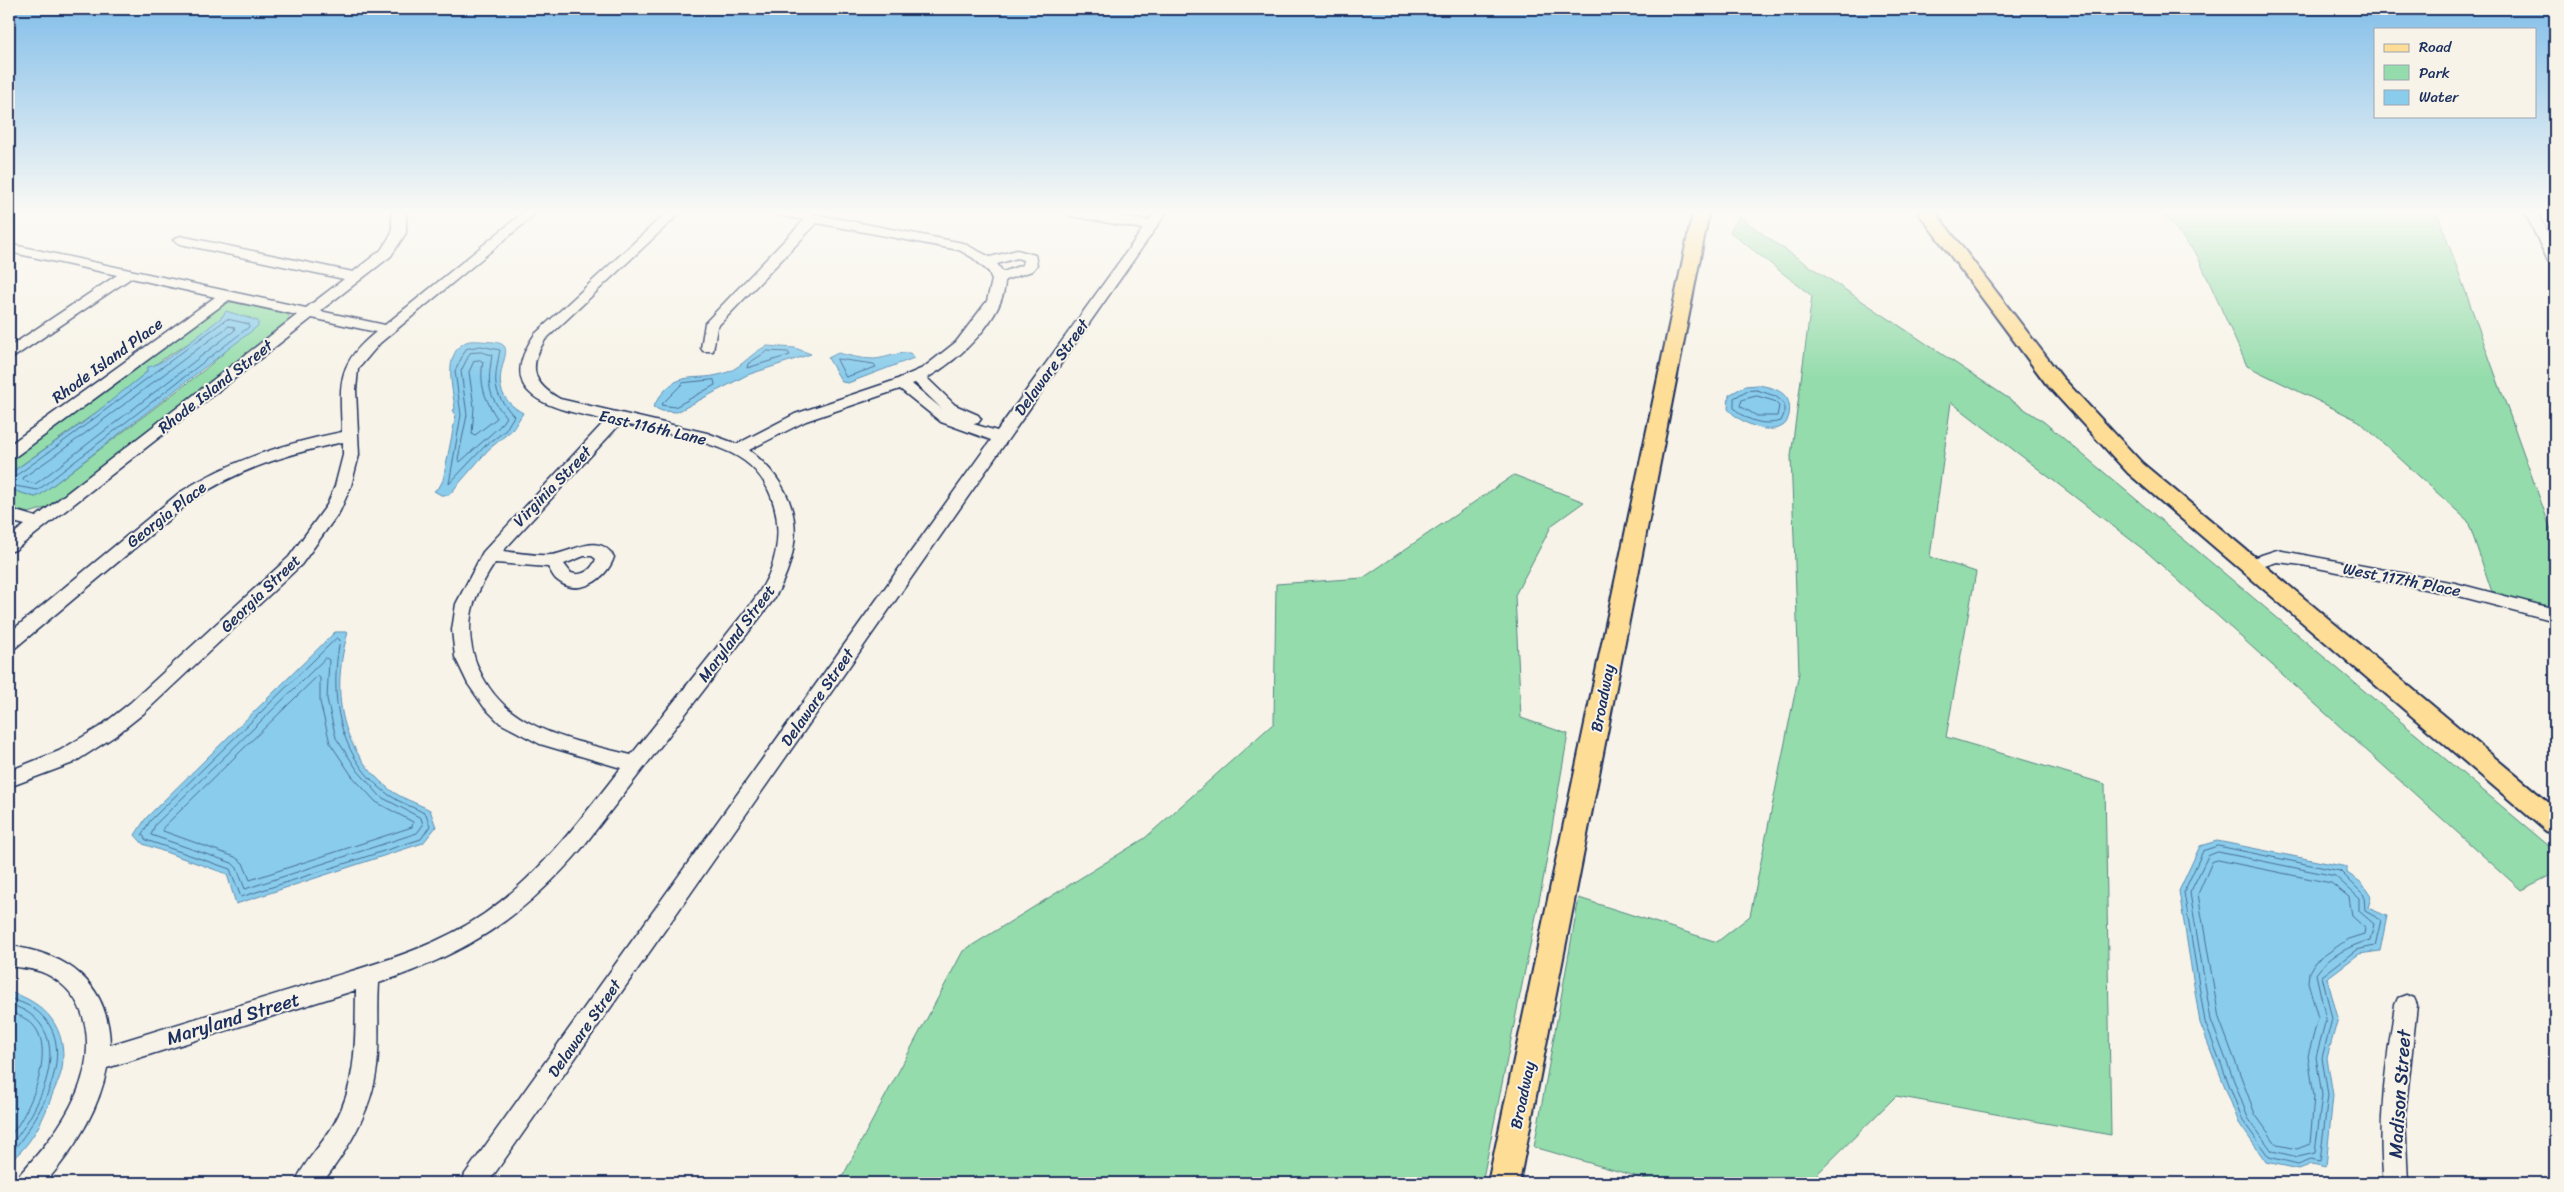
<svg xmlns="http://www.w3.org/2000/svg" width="2564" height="1192" font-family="Sriracha,sans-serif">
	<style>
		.green { fill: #94dcab; stroke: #588684 }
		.water { fill: #8acceb; stroke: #5e8db3 }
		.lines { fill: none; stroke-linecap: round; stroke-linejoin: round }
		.shore { stroke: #476e96; stroke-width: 1 }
		.minor-casing { stroke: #1b2f5e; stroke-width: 3 }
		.major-casing { stroke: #1b2f5e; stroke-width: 4 }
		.minor { fill: #f7f3e8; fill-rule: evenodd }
		.major { fill: #fedd96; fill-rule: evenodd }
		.labels { text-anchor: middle; stroke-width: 4; stroke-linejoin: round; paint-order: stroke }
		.street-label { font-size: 16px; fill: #1b2f5e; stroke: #f7f3e8 }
		.near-street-label { font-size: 19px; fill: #1b2f5e; stroke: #f7f3e8 }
	</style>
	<rect width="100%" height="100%" fill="#f7f3e8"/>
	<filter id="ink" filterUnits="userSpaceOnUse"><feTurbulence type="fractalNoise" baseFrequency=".02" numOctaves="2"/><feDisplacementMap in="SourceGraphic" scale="10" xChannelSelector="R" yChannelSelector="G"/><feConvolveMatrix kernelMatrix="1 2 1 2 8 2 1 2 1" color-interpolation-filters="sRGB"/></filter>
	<g filter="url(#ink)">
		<g class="green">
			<polygon points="2167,212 2437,212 2555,541 2555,607 2493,595 2468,521 2359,421 2247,366 2197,255 2164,215"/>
			<polygon points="1739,216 1775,243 2044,422 2555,851 2555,873 2521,890 2148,553 1951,402 1930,557 1976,572 1946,737 2105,784 2111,1135 1896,1096 1808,1183 1659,1183 1534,1147 1579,898 1717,942 1750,916 1799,673 1791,456 1812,296 1730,232"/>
			<path d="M231,302l56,12 4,4 -2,4 -240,185 -20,6 -20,-5v-19l26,8 5,-2 163,-124 22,-19 26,-34 -27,-4c-14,21 -55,38 -74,55 -43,39 -94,71 -141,105v-15l209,-152z"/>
			<polygon points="1514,475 1584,502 1552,525 1515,595 1521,718 1568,734 1542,886 1482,1183 839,1183 963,951 1145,838 1274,723 1276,584 1363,578"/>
		</g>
		<g class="water">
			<path d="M226,311l32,10v5l-218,169 -5,2 -26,-8v-15l74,-51 64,-51v-5c15,0 61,-39 75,-50z"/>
			<path d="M481,341c6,1 19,0 23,5 9,10 -24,43 19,67l-10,16 -25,21 -39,45h-8l-7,-4 6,-5 3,-6 13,-65 -3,-5 2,-1c-2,-20 -13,-55 11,-67 4,-2 11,-1 15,-1z"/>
			<path d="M767,346l28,2 16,6 -64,21 -70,37 -15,-1 -9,-4c25,-43 41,-22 75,-35 15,-6 24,-20 39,-26z"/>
			<path d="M838,353c13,3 23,6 36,6 13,-1 24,-7 36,-6l4,5 -66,25 -6,-1 -14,-24z"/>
			<path d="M1758,385c18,3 35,8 31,30 -1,3 -2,8 -5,10 -16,12 -46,-4 -56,-16l1,-14 16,-9z"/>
			<path d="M335,632h13c-17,59 -10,115 41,157 11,9 28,14 41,21l6,17 -13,16 -187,61 -9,-30 -84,-30 -8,-9 11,-17z"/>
			<polygon points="2217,841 2347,867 2347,873 2362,883 2371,897 2368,908 2387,916 2380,951 2359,954 2327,978 2338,1018 2327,1058 2333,1095 2326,1167 2312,1164 2299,1169 2266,1162 2239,1123 2200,1023 2179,891 2200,846"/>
			<path d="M9,992c37,10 59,37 53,77 -2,10 -8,20 -11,29 -9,25 -21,48 -42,64z"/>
		</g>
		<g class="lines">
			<g class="shore">
				<path d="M229,326l5,1 1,3 -194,150 -6,4 -12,-4 1,-3c70,-48 136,-101 205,-151z"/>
				<path d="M481,346l19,4c-6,32 -9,41 14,66l-9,15 -20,15 -36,38 12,-69 -6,-44 11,-22z"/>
				<polygon points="768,351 788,352 790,355 747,368 748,364"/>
				<path d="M481,352l11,3c-4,29 -6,38 14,62l-6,9 -40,36 -2,-3 9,-44 -6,-44 9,-18z"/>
				<polygon points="837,359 874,364 876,367 846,377"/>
				<path d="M480,360l3,2c-4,22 2,38 14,56l-23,18 -2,-2 2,-27 -5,-35 5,-11z"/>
				<polygon points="714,380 715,385 675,407 661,405 683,383"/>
				<path d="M1757,390l18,6 9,7v11l-3,7c-18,5 -34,0 -47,-13v-10l12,-7z"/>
				<polygon points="1757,396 1774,401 1779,406 1777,416 1757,416 1740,406 1742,400"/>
				<path d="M9,478l5,-1c73,-51 141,-106 213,-158l22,5v3l-211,163 -29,-5"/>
				<path d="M337,638l3,2c-11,57 -2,118 49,155 11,8 25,12 37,19l4,12 -9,13 -180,58 -11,-28 -84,-29 -4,-6 8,-13z"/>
				<polygon points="326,658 329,660 327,699 336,738 358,771 381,797 421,818 423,825 417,833 245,889 237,868 232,863 151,835 155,825"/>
				<polygon points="318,676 320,678 320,702 330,743 352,776 376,802 413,822 412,827 250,880 243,863 235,857 163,831 163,828"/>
				<polygon points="2218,846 2340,871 2364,895 2365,911 2381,920 2375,946 2356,950 2322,976 2332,1019 2322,1058 2328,1095 2320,1161 2311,1159 2298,1164 2269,1157 2243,1121 2205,1022 2184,892 2203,851"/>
				<path d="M2218,852l117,24 24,22v13l15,13 -4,16c-19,5 -43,17 -54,34l10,45 -10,38 6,38 -7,58 -17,4 -26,-6 -24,-33 -37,-98 -21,-127 18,-37z"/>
				<polygon points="2218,860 2331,883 2349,897 2352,916 2365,928 2364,934 2348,939 2315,962 2309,972 2308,982 2318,1018 2308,1056 2314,1096 2310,1144 2297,1149 2277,1145 2255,1114 2219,1018 2198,894 2212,862"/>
				<path d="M9,998c8,3 18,6 25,11 51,35 4,113 -25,146"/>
				<path d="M9,1004c7,3 15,5 21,10 44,32 5,103 -21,133"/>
				<path d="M9,1012c9,3 18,6 24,13 24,25 -4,90 -24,112"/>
			</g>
			<defs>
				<g id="minor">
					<path d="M392,212h14v21l-15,23 -71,55 65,14 139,-113h14l-158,131 -22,26 -2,21 3,65 -8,31 -11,25 -39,54 -157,148 -29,23 -42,27 -64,24v-16l50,-20 42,-25 29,-23 159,-146 38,-52 8,-19 8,-31v-13c-56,12 -105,27 -152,59l-176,147 -6,2v-17l170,-140c51,-33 104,-49 163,-61 -2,-48 -6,-68 34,-100l-64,-14 -297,232 -6,2v-15l16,-12 -16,-4v-12l27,8 261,-202 -68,-15 -214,157 -6,1v-13l206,-148 -84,-19 -117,79 -5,1v-11l108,-72 -108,-23v-8l297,64 38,-29 -164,-35 -7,-4 7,-4 173,36 28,-22 11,-17z"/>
					<path d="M667,212h14l-136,128c-17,27 -13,43 15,59l147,34 30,11 58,-30 98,-33 30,-13 33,-26 31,-41 5,-21 -3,-8 -16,-14 -14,-8 -142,-27 -100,104 -4,24h-10l-2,-3 4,-25 99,-103 -27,-5 -1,-3h27l160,31 27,14 27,-7 18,5 2,10 -5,6 -27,9c0,38 -47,81 -78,98l28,27 23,10 3,4 -3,4 -5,1 24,7 146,-202 -72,-13 -6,-4h30l53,9 6,-9h13l-679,971h-26l3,-9 526,-734 -50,-18 -41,-33 -94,32 -57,29c53,42 58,91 25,149l-192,249c-61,71 -115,105 -203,135 -2,28 1,56 -2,84 -5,43 -29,83 -55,116h-27c9,-22 29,-40 40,-61 23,-41 20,-87 21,-132l-249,78c-8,43 -34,83 -62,115h-28l3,-9c21,-23 42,-48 55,-77 20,-43 18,-100 -29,-123 -12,-6 -25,-6 -37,-8v-20c58,7 100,37 101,99 68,-21 137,-42 206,-63 58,-18 117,-33 168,-68 56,-39 95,-93 137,-146l-81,-24 -40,-21 -16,-16 -16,-23 -13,-27 -3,-27 4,-26 27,-52 123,-132c-48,-11 -116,-20 -71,-86zM1017,258l6,2 -1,5 -19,7 -6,-8zM915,383l27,26 -30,-25zM621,423c36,9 76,14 110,30 46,22 56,77 38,121 -11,25 -32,46 -48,68 -30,38 -60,76 -90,113 -36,-9 -73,-16 -105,-34 -41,-23 -66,-73 -52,-118 5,-14 13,-28 21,-40l53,4c3,4 5,10 9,13 22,18 50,-1 57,-23 -16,-27 -43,-3 -64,-2 -15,1 -31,-2 -47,-4zM584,556h8l4,3c-4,11 -14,18 -25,14l-7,-9z"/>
					<polygon points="2525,212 2538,212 2555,248 2555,265 2548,261"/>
					<polygon points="2277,550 2455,583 2555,609 2555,621 2455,595 2302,565 2277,562 2249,571 2243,569 2240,565 2243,561"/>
					<path d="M2406,995l8,3 3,7 -12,111 3,67h-24c-7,-60 2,-119 11,-178l3,-7z"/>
				</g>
				<g id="major">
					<polygon points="1693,212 1709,212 1519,1183 1488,1183"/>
					<polygon points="1918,212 1935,212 2061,376 2142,463 2555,808 2555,834 2546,831 2128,473 2047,385"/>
				</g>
			</defs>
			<use href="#minor" class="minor-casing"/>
			<use href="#major" class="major-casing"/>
			<use href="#minor" class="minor"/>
			<use href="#major" class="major"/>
		</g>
	</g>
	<linearGradient id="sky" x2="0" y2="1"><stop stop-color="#82bee9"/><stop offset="0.56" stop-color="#fbfaf5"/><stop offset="1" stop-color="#fbfaf5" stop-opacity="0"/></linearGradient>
	<rect width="2564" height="379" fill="url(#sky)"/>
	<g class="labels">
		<g class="street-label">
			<text transform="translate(107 360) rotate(-36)" y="6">Rhode Island Place</text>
			<text transform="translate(1051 367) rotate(-54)" y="6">Delaware Street</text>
			<text transform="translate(215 386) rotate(-38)" y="6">Rhode Island Street</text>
			<text transform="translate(653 427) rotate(13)" y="6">East 116th Lane</text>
			<text transform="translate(552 486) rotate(-46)" y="6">Virginia Street</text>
			<text transform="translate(166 514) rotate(-38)" y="6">Georgia Place</text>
			<text transform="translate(2402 579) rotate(11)" y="6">West 117th Place</text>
			<text transform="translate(260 593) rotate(-44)" y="6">Georgia Street</text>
			<text transform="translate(736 633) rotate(-53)" y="6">Maryland Street</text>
			<text transform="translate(817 697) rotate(-55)" y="6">Delaware Street</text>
			<text transform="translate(1602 698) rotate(-79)" y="6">Broadway</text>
			<text transform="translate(584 1028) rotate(-55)" y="6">Delaware Street</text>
			<text transform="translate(1522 1095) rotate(-78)" y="6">Broadway</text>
		</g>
		<g class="near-street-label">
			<text transform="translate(233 1018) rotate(-17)" y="7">Maryland Street</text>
			<text transform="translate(2399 1094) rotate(-86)" y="7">Madison Street</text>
		</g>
	</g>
	<rect width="2564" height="1192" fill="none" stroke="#f7f3e8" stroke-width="30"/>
	<rect x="15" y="15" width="2534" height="1162" fill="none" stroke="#1b2f5e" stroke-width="2" filter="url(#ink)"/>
	<rect x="2374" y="28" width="162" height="90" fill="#f7f3e8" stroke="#9fa5b1"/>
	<rect x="2384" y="44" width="25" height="8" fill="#fedd96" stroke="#9fa5b1"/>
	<text x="2419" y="52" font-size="15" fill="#1b2f5e">Road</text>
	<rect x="2384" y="65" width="25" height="15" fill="#94dcab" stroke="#9fa5b1"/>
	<text x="2419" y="78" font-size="15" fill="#1b2f5e">Park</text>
	<rect x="2384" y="90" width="25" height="15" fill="#8acceb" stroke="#9fa5b1"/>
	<text x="2419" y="102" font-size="15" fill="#1b2f5e">Water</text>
</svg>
